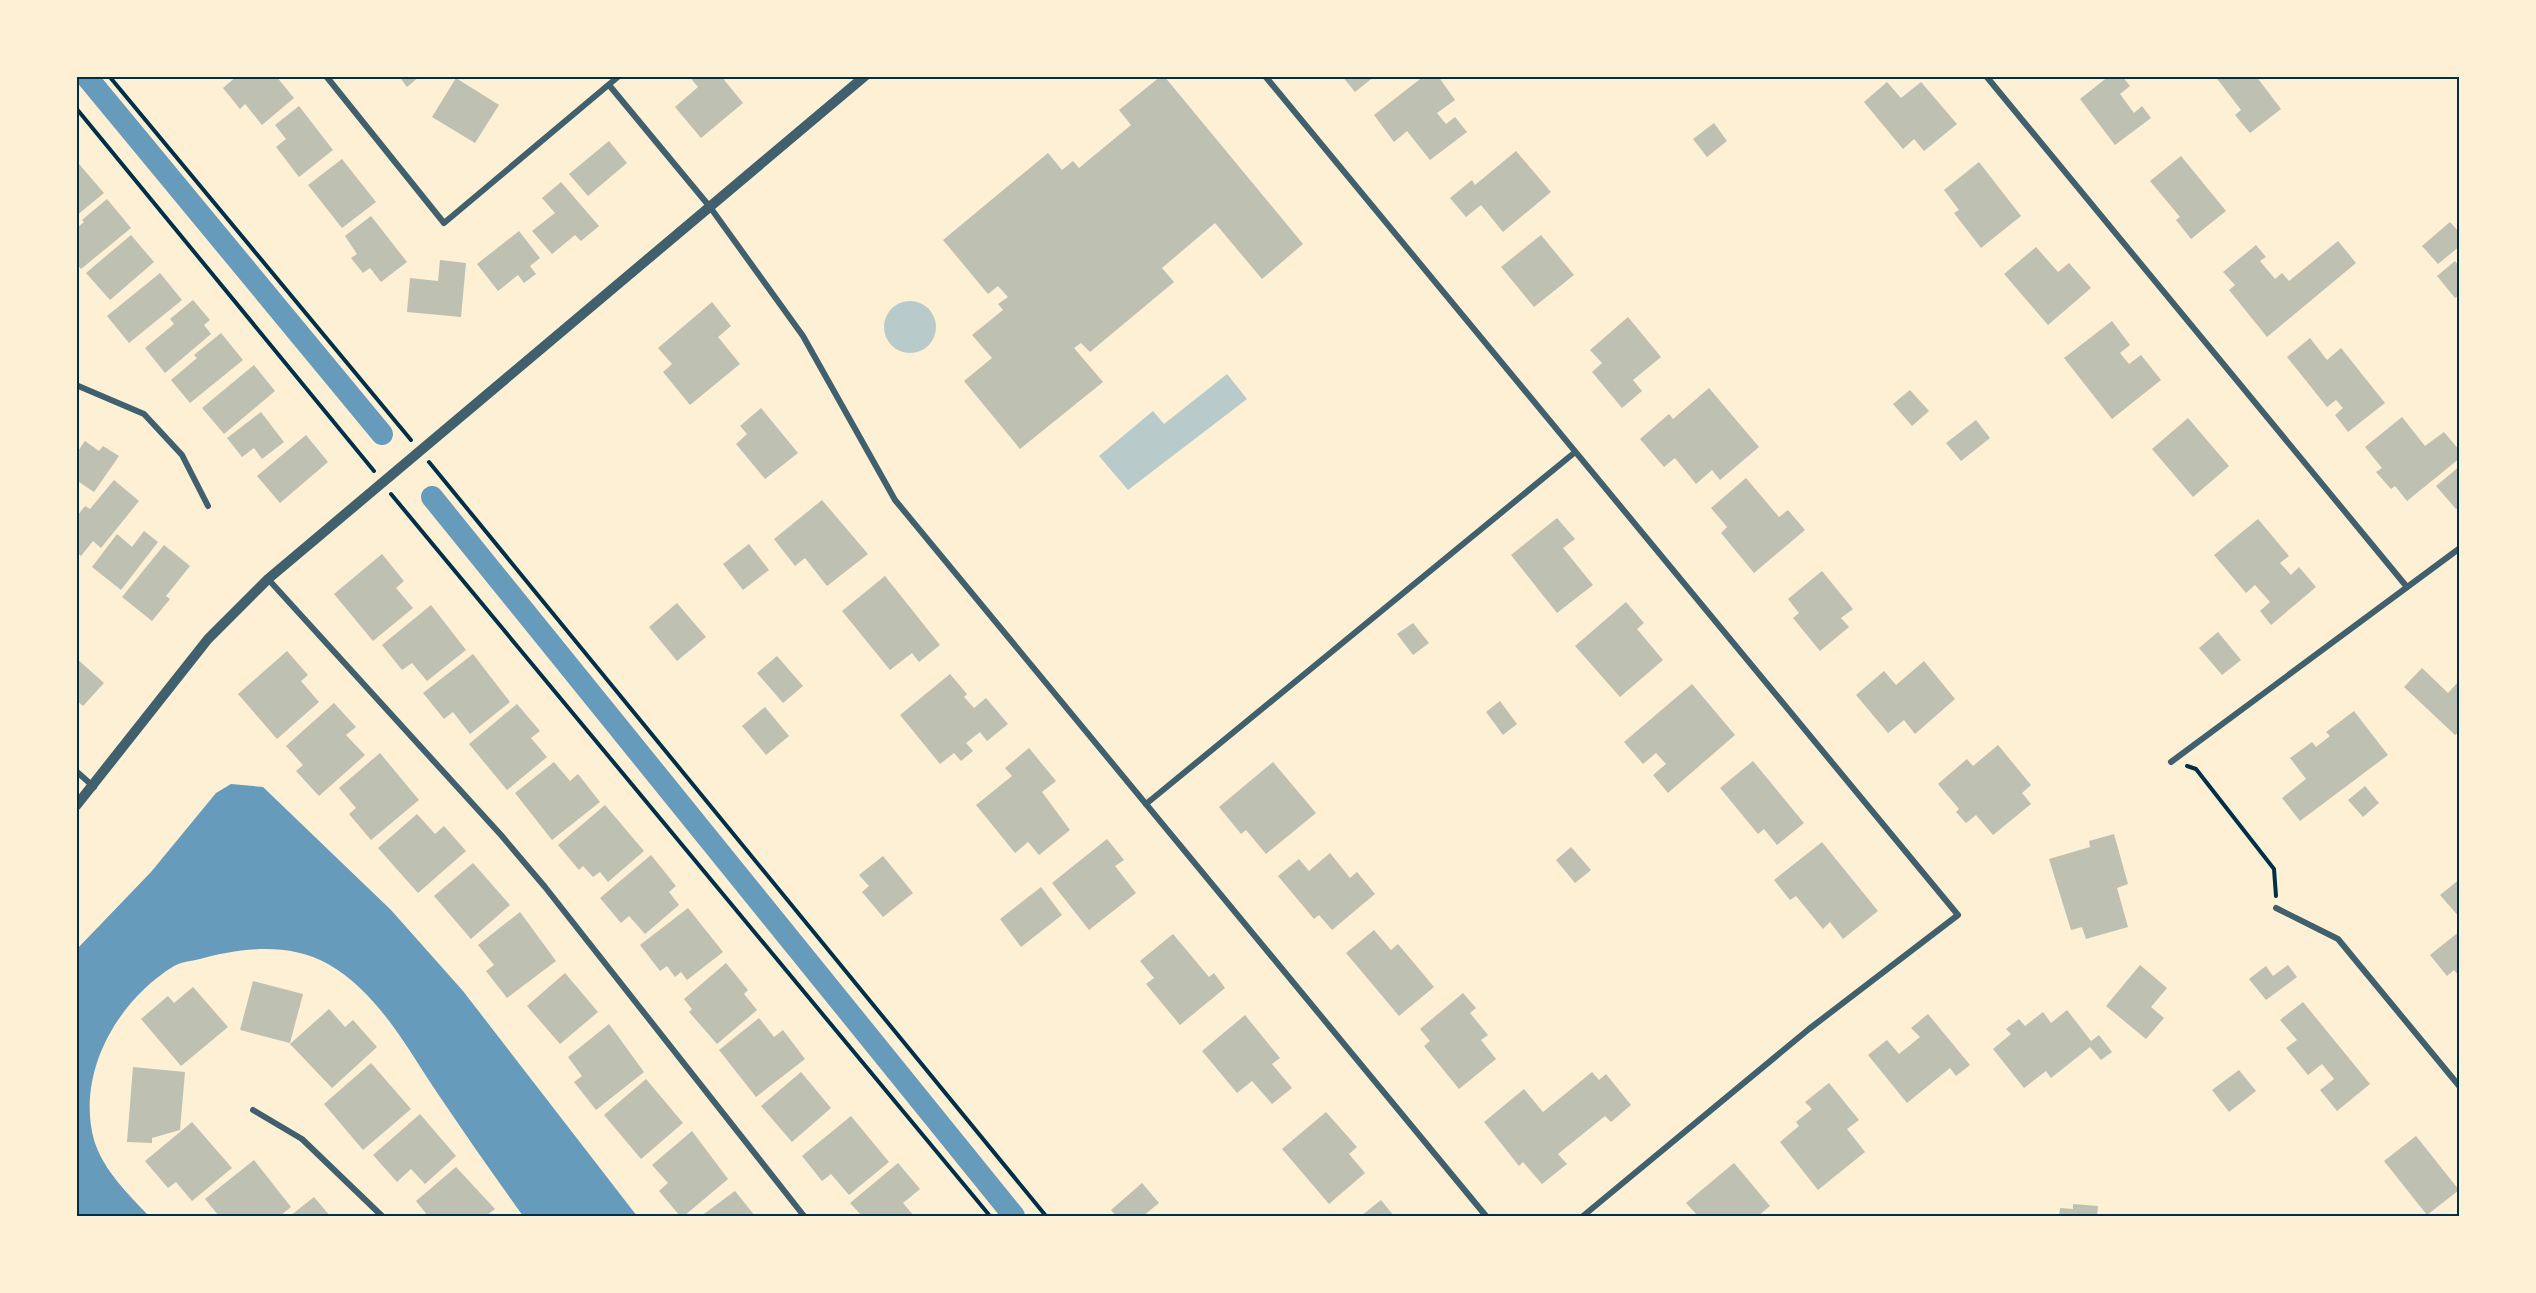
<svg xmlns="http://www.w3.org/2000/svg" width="2536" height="1293" font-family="Signika,sans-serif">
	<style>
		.green { fill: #b9caca }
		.water { fill: #669bbc }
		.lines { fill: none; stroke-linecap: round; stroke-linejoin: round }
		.canal { stroke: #669bbc; stroke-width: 22 }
		.building { fill: #bec0b2 }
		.path { stroke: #003049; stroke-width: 4 }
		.minor { stroke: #3f606c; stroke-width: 6 }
		.tertiary { stroke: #3f606c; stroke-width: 10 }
		.neatline { fill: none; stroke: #003049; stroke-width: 2 }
	</style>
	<rect width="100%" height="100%" fill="#fdf0d5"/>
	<g class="green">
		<circle cx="910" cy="327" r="26"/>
		<polygon points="1227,374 1247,399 1128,490 1099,456 1153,411 1164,424"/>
	</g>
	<path class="water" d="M231,784l32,3 128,123 72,81 174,225h-114c-28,-39 -56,-79 -83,-119 -32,-47 -61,-104 -112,-133 -39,-22 -88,-16 -128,-5 -9,2 -19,3 -26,7 -57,35 -98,107 -80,174 9,30 35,55 55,76h-72v-267l74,-77 65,-79z"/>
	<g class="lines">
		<g class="canal">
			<polyline points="86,76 382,434"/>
			<polyline points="432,497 1014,1216"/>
		</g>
	</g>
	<g class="building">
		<polygon points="237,76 276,76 294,98 262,125 245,104 240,109 223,88"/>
		<polygon points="399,76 420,76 407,87"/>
		<polygon points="689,76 721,76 743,103 701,138 675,107 698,87"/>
		<polygon points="1161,76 1164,76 1303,244 1262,279 1215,223 1162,268 1174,282 1090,352 1081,343 1074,348 1103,382 1020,449 964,381 992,358 972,335 1003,310 998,304 1008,297 998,286 988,294 943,240 1048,153 1062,170 1073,161 1079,168 1131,125 1119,110"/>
		<polygon points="1342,76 1375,76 1355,92"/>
		<polygon points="1424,76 1438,76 1455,100 1437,113 1446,124 1455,117 1467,132 1430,160 1407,131 1394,142 1374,115"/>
		<polygon points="2109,76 2122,76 2130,86 2120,94 2134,113 2142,106 2151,118 2115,145 2080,99"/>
		<polygon points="2215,76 2256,76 2281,109 2250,133 2235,115 2241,110"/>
		<polygon points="456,78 499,105 475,143 432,117"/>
		<polygon points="1887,82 1901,98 1921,82 1957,124 1924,151 1914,139 1903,149 1864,102"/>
		<polygon points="299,106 333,150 299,177 276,147 286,139 275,125"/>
		<polygon points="1714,123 1727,141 1707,157 1693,139"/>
		<polygon points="609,141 627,163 588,196 569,174"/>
		<polygon points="1516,151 1551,192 1503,232 1481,205 1466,217 1450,198 1472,180 1475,185"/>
		<polygon points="2181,156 2226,211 2191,239 2176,220 2180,217 2150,181"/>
		<polygon points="342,159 376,202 342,228 308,185"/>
		<polygon points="1979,162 2021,216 1981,248 1954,213 1959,210 1944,190"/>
		<polygon points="79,164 104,193 76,216 76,166"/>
		<polygon points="561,182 599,226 581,241 575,235 552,254 532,231 555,213 542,198"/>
		<polygon points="107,199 131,228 81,269 76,263 76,229 84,222 82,220"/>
		<polygon points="371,216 407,262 381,282 370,268 363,273 351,258 357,254 345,236"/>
		<polygon points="2450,222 2460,233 2460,246 2438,264 2422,246"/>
		<polygon points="519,231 540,258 530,266 536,274 524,283 518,275 498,291 477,264"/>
		<polygon points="131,235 154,262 110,300 86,273"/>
		<polygon points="1541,235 1574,275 1534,307 1501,267"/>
		<polygon points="2338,241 2356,263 2267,337 2229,290 2235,285 2223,272 2256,245 2266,257 2260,261 2275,279 2282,273 2289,281"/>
		<polygon points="2036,247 2058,272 2069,263 2091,288 2048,325 2004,274"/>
		<polygon points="440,260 466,263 461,317 407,312 410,278 438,281"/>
		<polygon points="2455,261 2460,267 2460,295 2455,298 2437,276"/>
		<polygon points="160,273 182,300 129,343 107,316"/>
		<polygon points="193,300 210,320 204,325 211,334 165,373 145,348 174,324 170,319"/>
		<polygon points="712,302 731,326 718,337 740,364 690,405 663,372 672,364 658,348"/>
		<polygon points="1628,317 1661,357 1633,380 1642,391 1622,408 1592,372 1602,363 1590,350"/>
		<polygon points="2112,321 2130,345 2120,353 2129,364 2141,355 2161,380 2112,419 2064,358"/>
		<polygon points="221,333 243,360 190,403 171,380 197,358 194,355"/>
		<polygon points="2310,338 2327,360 2341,348 2385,403 2348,432 2335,415 2343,408 2336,400 2327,407 2287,357"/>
		<polygon points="254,365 275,391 224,434 202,408"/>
		<polygon points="1709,388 1759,447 1720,480 1712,470 1696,484 1675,458 1664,467 1640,439 1669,414 1673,419"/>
		<polygon points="1910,390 1929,411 1912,426 1893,404"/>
		<polygon points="761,408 798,453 765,479 736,444 747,434 740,426"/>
		<polygon points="261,412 284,442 262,459 254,448 242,457 227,438"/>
		<polygon points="2402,417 2425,446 2444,432 2460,451 2460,458 2407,501 2395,486 2391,489 2376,472 2382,468 2365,447"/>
		<polygon points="2188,418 2229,466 2193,497 2152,449"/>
		<polygon points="1976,420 1990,438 1961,461 1946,443"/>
		<polygon points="306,435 328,462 280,503 257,476"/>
		<polygon points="85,441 99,451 103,446 119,456 94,492 76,480 76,454"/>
		<polygon points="2460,466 2460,506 2456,509 2436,486"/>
		<polygon points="1746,478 1779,517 1788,510 1805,530 1754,573 1721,533 1727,527 1711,508"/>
		<polygon points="114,480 139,501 101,548 93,541 81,556 76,552 76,517 85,506 90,509"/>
		<polygon points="822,500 868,554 827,586 805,558 795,566 774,539"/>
		<polygon points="1557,518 1575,539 1563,548 1593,585 1557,613 1511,555"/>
		<polygon points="2258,519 2289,556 2280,563 2291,575 2299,567 2316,587 2271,625 2260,611 2270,602 2255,585 2246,593 2214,555"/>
		<polygon points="144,531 158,542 121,590 92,567 117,534 132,547"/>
		<polygon points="749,544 769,570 743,590 723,564"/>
		<polygon points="164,545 190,566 166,596 170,599 152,621 122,597"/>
		<polygon points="382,554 404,581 396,588 413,608 373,641 334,594"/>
		<polygon points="1822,571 1853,609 1841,618 1849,627 1820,651 1793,618 1799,613 1788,599"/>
		<polygon points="885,576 940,645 919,662 912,653 890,670 842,611"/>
		<polygon points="1626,602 1644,623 1637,629 1663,660 1620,697 1575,646"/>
		<polygon points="677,603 706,637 677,661 649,627"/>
		<polygon points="431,605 466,650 427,681 412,663 402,670 382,645"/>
		<polygon points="1413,623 1429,643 1413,655 1397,634"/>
		<polygon points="2218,632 2241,660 2222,675 2199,648"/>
		<polygon points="287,651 308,675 301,681 319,702 277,739 238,694"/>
		<polygon points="473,654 510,702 470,734 453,712 444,719 423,693"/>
		<polygon points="777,656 803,686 783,703 757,673"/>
		<polygon points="76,658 104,683 83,706 76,700"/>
		<polygon points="1924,661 1955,699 1915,734 1904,720 1888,733 1856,695 1884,671 1896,685"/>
		<polygon points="2422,668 2448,693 2460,680 2460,731 2455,735 2404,687"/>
		<polygon points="950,674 967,694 964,697 974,708 986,698 1008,724 987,741 980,732 966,743 973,751 961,761 954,753 940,764 900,715"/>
		<polygon points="1692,684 1735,735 1668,793 1653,775 1666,764 1656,753 1643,764 1624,742"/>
		<polygon points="1500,701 1517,724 1503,735 1486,712"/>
		<polygon points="334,703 356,727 346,735 365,755 319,796 296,771 303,765 286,746"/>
		<polygon points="517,704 540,731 531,738 547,757 507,790 469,744"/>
		<polygon points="765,707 789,736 766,755 742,726"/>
		<polygon points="2354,711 2388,755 2300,821 2282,798 2306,779 2290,758 2312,742 2316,747 2330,736 2326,732"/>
		<polygon points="1998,745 2031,785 2022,793 2031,804 1993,835 1976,815 1966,823 1956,812 1959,809 1938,784 1967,759 1973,766"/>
		<polygon points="1029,748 1056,781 1042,792 1070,830 1039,855 1028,842 1015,853 976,805 1012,776 1005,768"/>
		<polygon points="380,753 419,800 371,840 349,814 356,808 339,788"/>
		<polygon points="1753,761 1804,823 1777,845 1764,829 1758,834 1720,788"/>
		<polygon points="554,762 570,781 578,774 600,802 552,840 515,793"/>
		<polygon points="1273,762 1316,813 1266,854 1246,830 1241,834 1219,807"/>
		<polygon points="2365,786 2379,803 2363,817 2348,800"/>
		<polygon points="605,805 644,851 608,882 600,872 593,877 583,866 579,870 558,845"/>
		<polygon points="417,814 435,834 444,826 466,851 418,893 378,848"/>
		<polygon points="2114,834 2128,884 2117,888 2128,927 2086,939 2082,927 2071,930 2049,859 2090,847 2089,841"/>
		<polygon points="1107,839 1124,860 1115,866 1136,893 1089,930 1052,883"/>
		<polygon points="1822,842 1878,911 1843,939 1830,922 1823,929 1796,896 1790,900 1774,880"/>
		<polygon points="1571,847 1591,870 1575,883 1556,860"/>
		<polygon points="1330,853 1350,878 1357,872 1375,894 1332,930 1319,915 1314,919 1278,876 1299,859 1309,871"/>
		<polygon points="651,855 676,886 669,892 679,905 645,934 629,916 621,923 600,898"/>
		<polygon points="883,856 913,893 883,917 862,892 869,886 859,875"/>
		<polygon points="473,863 510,905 471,939 434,896"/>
		<polygon points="2460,879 2460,918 2440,895"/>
		<polygon points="1041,887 1062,915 1021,947 1000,919"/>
		<polygon points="688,908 723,952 687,980 681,972 675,977 667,966 660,971 640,945"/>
		<polygon points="520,912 556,961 507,998 486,971 494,965 478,945"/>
		<polygon points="1374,930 1391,950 1398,944 1434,987 1399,1016 1346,953"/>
		<polygon points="2460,931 2460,977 2454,970 2447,976 2430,955"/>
		<polygon points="1173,934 1209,977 1214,973 1225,988 1180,1025 1146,984 1154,978 1140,961"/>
		<polygon points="726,963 748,990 744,994 757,1010 717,1044 689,1012 692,1009 684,999"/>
		<polygon points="2140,965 2167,988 2151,1007 2164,1018 2146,1039 2106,1006"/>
		<polygon points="2288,965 2297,977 2266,1000 2249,979 2266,966 2273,976"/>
		<polygon points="565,973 598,1012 560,1044 527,1006"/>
		<polygon points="253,981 303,994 290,1043 240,1030"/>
		<polygon points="193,987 228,1027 181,1066 141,1019 168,996 174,1003"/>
		<polygon points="1463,993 1476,1008 1470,1013 1488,1035 1481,1040 1496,1059 1459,1089 1424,1046 1430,1041 1420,1029"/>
		<polygon points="2303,1002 2370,1084 2337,1111 2320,1090 2334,1079 2322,1064 2308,1075 2286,1048 2297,1040 2280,1020"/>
		<polygon points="329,1009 345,1027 353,1020 377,1047 332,1088 290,1044"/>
		<polygon points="2067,1010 2091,1041 2099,1035 2112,1052 2101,1060 2090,1047 2051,1078 2046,1071 2024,1088 1993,1049 2011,1034 2006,1029 2019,1019 2025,1026 2043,1012 2051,1023"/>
		<polygon points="1928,1014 1970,1065 1956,1076 1950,1068 1907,1103 1868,1055 1887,1040 1899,1054 1920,1037 1911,1028"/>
		<polygon points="1245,1015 1280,1058 1272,1064 1292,1088 1272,1104 1252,1081 1237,1093 1202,1051"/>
		<polygon points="759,1018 774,1037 783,1030 805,1059 756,1097 719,1050"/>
		<polygon points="609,1024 644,1072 596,1110 574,1082 582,1076 568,1057"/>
		<polygon points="371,1063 411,1109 363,1150 324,1104"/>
		<polygon points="133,1067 185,1072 180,1130 152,1138 152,1143 127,1142"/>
		<polygon points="2239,1070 2256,1091 2229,1112 2212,1090"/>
		<polygon points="801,1072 831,1108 792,1142 761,1106"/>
		<polygon points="1592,1072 1599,1080 1606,1074 1631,1105 1611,1122 1605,1116 1558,1154 1567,1164 1542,1184 1523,1162 1519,1166 1484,1122 1524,1089 1543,1112"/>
		<polygon points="646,1079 683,1123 641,1159 604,1115"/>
		<polygon points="1829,1083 1859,1120 1847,1129 1865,1152 1818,1190 1780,1142 1799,1126 1796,1122 1812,1109 1805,1102"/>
		<polygon points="1326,1112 1357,1147 1349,1154 1365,1173 1329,1204 1282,1149"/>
		<polygon points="420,1114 456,1156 425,1184 411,1169 397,1182 373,1155"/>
		<polygon points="851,1116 889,1162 849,1195 831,1174 822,1181 802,1156"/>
		<polygon points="192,1122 232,1168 192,1201 176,1182 168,1188 145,1161"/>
		<polygon points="692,1131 728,1179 684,1216 680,1216 659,1191 668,1183 652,1165"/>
		<polygon points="2416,1136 2459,1190 2427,1215 2384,1161"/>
		<polygon points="254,1160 291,1207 280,1216 219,1216 205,1199"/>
		<polygon points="898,1163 920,1189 903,1203 914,1216 862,1216 850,1203"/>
		<polygon points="1734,1163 1770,1206 1758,1216 1698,1216 1686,1203"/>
		<polygon points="456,1167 495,1209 486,1216 428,1216 416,1201"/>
		<polygon points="1142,1183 1159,1203 1143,1216 1116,1216 1111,1210"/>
		<polygon points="735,1191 755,1216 701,1216"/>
		<polygon points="314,1197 330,1216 290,1216"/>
		<polygon points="1381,1200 1394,1216 1361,1216"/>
		<polygon points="2073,1204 2098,1206 2097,1216 2059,1216 2060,1208 2073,1209"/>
	</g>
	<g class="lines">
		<g class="path">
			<polyline points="109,76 411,440"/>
			<polyline points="76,108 374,471"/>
			<polyline points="429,462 1046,1216"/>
			<polyline points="391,494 990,1216"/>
			<polyline points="2187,766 2196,769 2274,869 2276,896"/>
		</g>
		<g class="minor">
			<polyline points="326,76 444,223 619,76"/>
			<polyline points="1265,76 1958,915 1809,1029 1583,1216"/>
			<polyline points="1986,76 2407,587"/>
			<polyline points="609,85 710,207 803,336 895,500 1486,1216"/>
			<polyline points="76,385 144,414 182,455 208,506"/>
			<polyline points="268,579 501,835 545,887 804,1216"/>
			<polyline points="2171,762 2460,548"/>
			<polyline points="76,771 94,787"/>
			<polyline points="1146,804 1574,453"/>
			<polyline points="2276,908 2338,939 2460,1087"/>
			<polyline points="253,1110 302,1139 382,1216"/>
		</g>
		<polyline class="tertiary" points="76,806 208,639 268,579 865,76"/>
	</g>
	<rect width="2536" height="1293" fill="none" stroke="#fdf0d5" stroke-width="156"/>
	<rect x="78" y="78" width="2380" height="1137" class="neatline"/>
</svg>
